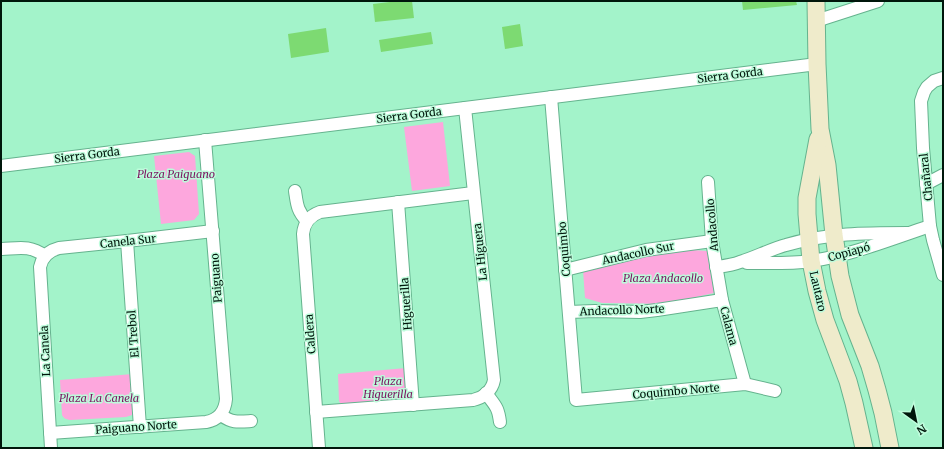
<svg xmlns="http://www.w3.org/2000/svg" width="944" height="449" font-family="Merriweather,serif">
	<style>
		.green { fill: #fda7dd }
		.building { fill: #7dda72 }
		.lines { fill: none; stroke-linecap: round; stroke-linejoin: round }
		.street-casing { stroke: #65b38e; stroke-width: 14 }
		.secondary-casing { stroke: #65b38e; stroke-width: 19 }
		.street { stroke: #fff; stroke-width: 12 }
		.secondary { stroke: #efebcb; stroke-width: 17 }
		.labels { text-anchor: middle; stroke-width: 3; stroke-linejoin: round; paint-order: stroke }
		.street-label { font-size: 11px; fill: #00160b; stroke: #bdfcdb }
		.park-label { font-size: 11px; font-style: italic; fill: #7b1360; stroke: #bdfcdb }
	</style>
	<rect width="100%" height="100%" fill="#a3f3ca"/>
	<g class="green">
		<polygon points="443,122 450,186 412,191 404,127"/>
		<polygon points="189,152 195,156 199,214 194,220 161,224 154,156"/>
		<polygon points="678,249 707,251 714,293 665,304 602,303 585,298 583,270 639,257"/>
		<polygon points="406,368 407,401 341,405 339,401 338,374"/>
		<path d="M133,374v39l-1,2 -6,2 -56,3c-4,-1 -6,-1 -8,-5l-2,-35z"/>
	</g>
	<g class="building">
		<polygon points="398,1 412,1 414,18 375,22 373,4"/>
		<polygon points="742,1 796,1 797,5 743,10"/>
		<polygon points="520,24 523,46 505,49 502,27"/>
		<polygon points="326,28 329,52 291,58 288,34"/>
		<polygon points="431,32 433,44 381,52 379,40"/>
	</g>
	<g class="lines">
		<defs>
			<g id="street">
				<polyline points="816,21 878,1"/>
				<polyline points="943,78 934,81 927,87 924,92 921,101 923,148 930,226 933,240 943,275"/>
				<polyline points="551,97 576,400 745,384 775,391"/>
				<polyline points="1,166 817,64"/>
				<polyline points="708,182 712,241 722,300 745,384"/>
				<polyline points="926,184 943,175"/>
				<path d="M295,191c2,13 2,20 12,30"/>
				<polyline points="398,202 413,405"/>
				<polyline points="127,241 140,427"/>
				<path d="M2,249c18,-1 28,-4 43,7"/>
				<path d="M747,263c21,0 43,1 64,-2 41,-6 80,-22 119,-35"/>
				<path d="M716,267c8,-1 17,-2 24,-5 16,-5 31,-13 46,-17 40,-12 81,-12 122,-12"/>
				<polyline points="565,270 646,250 712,241"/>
				<polyline points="569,312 595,311 640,312 657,310 722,300"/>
				<path d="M486,393c9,13 12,13 14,29"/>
				<path d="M316,412l157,-12c10,-2 19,-9 21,-20l-29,-272"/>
				<path d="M221,415c11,8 17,7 30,6"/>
				<path d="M50,433l156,-11c12,-2 19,-10 20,-23l-21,-259"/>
				<path d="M51,448l-11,-181c2,-10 8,-16 19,-19l68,-7 86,-10"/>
				<path d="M319,448l-16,-214c1,-11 6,-18 17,-22l153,-19"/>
			</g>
			<g id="secondary">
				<polyline points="816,1 817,64 820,129 827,165 834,235 840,276 850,315 870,366 877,390 883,413 890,448"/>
				<polyline points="818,139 807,198 807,214 811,261 817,291 825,320 848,381 854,403 864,448"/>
			</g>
		</defs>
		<use href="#street" class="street-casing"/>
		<use href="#secondary" class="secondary-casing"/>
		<use href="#street" class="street"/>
		<use href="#secondary" class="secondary"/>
	</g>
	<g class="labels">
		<g class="street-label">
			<text transform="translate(730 75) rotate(-7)" y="4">Sierra Gorda</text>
			<text transform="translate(409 115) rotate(-7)" y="4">Sierra Gorda</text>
			<text transform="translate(87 155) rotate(-7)" y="4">Sierra Gorda</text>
			<text transform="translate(926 177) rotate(-96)" y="4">Chañaral</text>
			<text transform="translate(712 225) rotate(-95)" y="4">Andacollo</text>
			<text transform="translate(128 241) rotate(-6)" y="4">Canela Sur</text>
			<text transform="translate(564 249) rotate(-95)" y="4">Coquimbo</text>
			<text transform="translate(480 252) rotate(-96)" y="4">La Higuera</text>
			<text transform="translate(849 252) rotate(-15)" y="4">Copiapó</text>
			<text transform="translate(638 253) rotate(-12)" y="4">Andacollo Sur</text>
			<text transform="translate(216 278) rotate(-94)" y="4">Paiguano</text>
			<text transform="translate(818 291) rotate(77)" y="4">Lautaro</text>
			<text transform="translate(406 304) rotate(-94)" y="4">Higuerilla</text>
			<text transform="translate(622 310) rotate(-2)" y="4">Andacollo Norte</text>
			<text transform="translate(729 326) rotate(75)" y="4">Calama</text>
			<text transform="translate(133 334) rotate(-94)" y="4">El Trebol</text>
			<text transform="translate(310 334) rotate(-94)" y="4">Caldera</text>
			<text transform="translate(45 351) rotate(-93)" y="4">La Canela</text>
			<text transform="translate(676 391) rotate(-5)" y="4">Coquimbo Norte</text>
			<text transform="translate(136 427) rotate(-4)" y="4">Paiguano Norte</text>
		</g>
		<g class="park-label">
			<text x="176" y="178">Plaza Paiguano</text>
			<text x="663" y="282">Plaza Andacollo</text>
			<text x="388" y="385">Plaza<tspan x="388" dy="13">Higuerilla</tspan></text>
			<text x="99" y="402">Plaza La Canela</text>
		</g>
	</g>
	<rect width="944" height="449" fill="none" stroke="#00160b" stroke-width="4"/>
	<g transform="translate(916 421) rotate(147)" stroke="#bdfcdb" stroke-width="3" paint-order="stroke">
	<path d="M0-3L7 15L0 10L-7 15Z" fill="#00160b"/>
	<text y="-6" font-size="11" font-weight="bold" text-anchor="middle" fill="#00160b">N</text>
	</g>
</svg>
